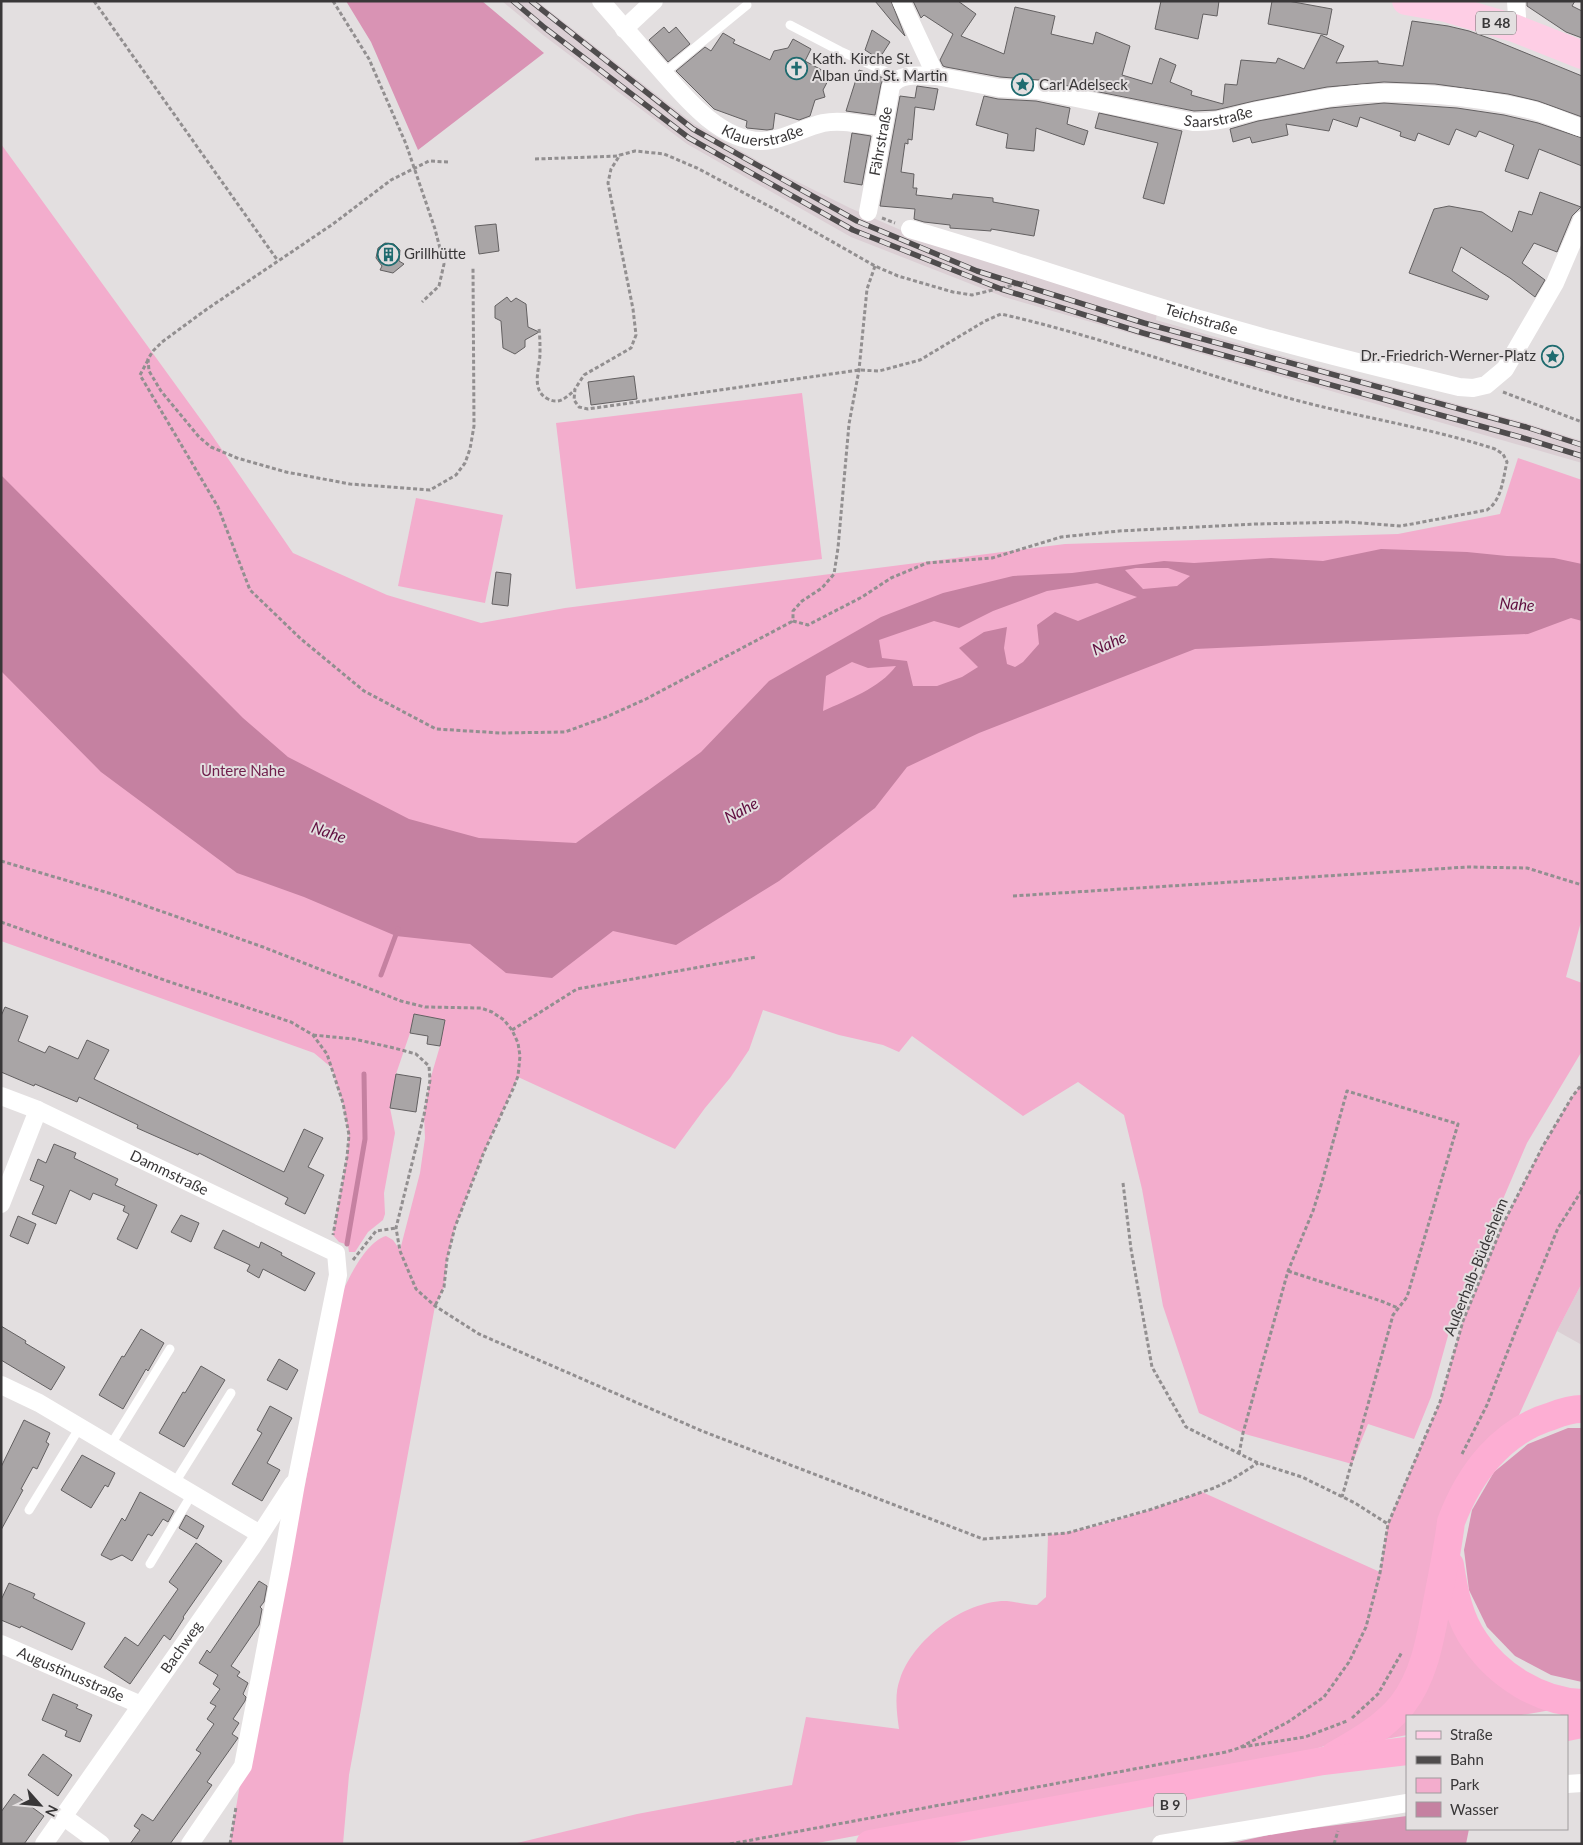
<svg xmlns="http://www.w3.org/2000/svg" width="1583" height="1845" font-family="Lato,sans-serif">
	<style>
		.built { fill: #dbcfd4 }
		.green { fill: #f3adcd }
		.forest { fill: #d993b4 }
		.water { fill: #c581a1; fill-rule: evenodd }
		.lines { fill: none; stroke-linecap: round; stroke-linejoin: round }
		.stream { stroke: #c581a1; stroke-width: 5 }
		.building { fill: #a9a5a6; stroke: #636061 }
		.path { stroke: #928f90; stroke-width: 3; stroke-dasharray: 4 2.5; stroke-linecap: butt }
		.lane { stroke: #fff; stroke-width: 9 }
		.street { stroke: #fff; stroke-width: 18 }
		.primary { stroke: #fecee5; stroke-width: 28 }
		.highway { stroke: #fdaed3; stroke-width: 28 }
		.rail-casing { stroke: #4f4c4d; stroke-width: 5.5 }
		.rail { stroke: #e3dfe0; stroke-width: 4; stroke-dasharray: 11; stroke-linecap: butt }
		.labels { text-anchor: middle; stroke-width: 4; stroke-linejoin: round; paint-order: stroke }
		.shield { fill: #e3dfe0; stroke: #6c696a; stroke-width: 1 }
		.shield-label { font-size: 14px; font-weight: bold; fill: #393738 }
		.poi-label { font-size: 15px; fill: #393738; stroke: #e3dfe0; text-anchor: start }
		.street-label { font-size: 15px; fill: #393738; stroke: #e3dfe0 }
		.park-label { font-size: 15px; fill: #6f1e4b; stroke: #e3dfe0 }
		.water-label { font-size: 16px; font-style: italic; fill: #600e3f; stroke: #e3dfe0 }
	</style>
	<rect width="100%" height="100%" fill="#e3dfe0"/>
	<g class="built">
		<polygon points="502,1 537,1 694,124 774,170 850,208 903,231 1157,312 1156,320 1310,364 1526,423 1582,441 1582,463 1004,297 851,237 687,144 543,35"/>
		<polygon points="1582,1283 1582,1345 1557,1331"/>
	</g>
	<g class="green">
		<path d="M1,144l206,284 86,125 94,42 94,28 84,-15 500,-64 333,-10 102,-20 18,-56 64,22v438l-16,59 16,6v68l-55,92 -73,171 -23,83 -17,42 -46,-15 -16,40 -107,-30 -46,-21 -36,-107 -21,-117 -18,-74 -46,-33 -55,34 -111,-80 -13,16 -16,-7 -44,-10 -76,-25 -14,40 -19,28 -25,30 -30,41 -157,-72 -34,75 -29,75 -8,32 -3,28 -9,19 -86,469 -6,69h-113l13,-78 49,-257 13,-24 34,-185c8,-19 26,-58 47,-64l7,4 7,10 20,-77 5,-35 -1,-23 6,-35 10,-34 5,-26 -31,-6 -4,19 -14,41 -6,34 5,25 -11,60 1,21 -2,6 -15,12 -13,20h-6l-1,-7 -9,-3 -6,-7 14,-78 2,-22 -6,-32 -11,-35 -18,-15 -313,-112z"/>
		<polygon points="802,393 822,559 576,589 556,423"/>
		<polygon points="416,498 503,515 485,603 398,586"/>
		<path d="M1582,1084v199l-25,48 -38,84 -28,23 -76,227 -33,49 -51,30 -29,9 -490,91h-299l124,-30 155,-29 14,-68 93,12c-2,-15 -5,-35 1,-50 13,-39 64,-79 107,-78 10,1 19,4 30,4l9,-8 2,-62c49,-5 107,-27 154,-43l178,80 8,-48 52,-122 23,-81 40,-97 40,-78 29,-49z"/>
		<polygon points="1449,1605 1551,1710 1516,1716 1407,1716 1407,1735 1381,1740"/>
	</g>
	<g class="forest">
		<polygon points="346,1 482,1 544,53 418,150 371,42"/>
		<polygon points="1568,1428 1582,1428 1582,1682 1551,1675 1515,1656 1487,1627 1469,1590 1464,1550 1472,1510 1494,1472 1528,1444"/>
		<polygon points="1407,1816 1407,1829 1469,1829 1466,1844 1228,1844 1282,1832"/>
	</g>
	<path class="water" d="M1,475l242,243 45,39 121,62 70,19 97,5 125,-91 68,-71 112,-64 62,-24 70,-17 59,-3 92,-12 30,2 77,-5 52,3 58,-12 86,3 40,4 47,2 28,6v57l-11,-3 -43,16 -333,15 -216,84 -72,34 -32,41 -96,73 -103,64 -63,-14 -61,47 -46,-5 -36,-29 -74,-8 -92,-39 -67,-24 -136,-101 -100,-101zM1136,568h32l22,8 -13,10 -34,3 -18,-19zM1097,583l40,14 -59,24 -23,-9 -18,13 2,19 -16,18 -8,5 -8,-3 -3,-16 3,-21 -23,5 -25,16 19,19 -16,10 -25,9h-24l-6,-25 -25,-3 -3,-18 55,-19 25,7 34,-17 54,-20zM852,662l16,6 28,-2c-16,22 -49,34 -73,45l3,-35z"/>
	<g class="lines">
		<g class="stream">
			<polyline points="381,975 398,929"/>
			<polyline points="347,1244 365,1139 364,1074"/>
		</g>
	</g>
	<g class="building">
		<polygon points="875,1 891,1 905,36 894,24"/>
		<polygon points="913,1 958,1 976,14 961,36 1004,54 1015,7 1055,16 1051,34 1093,44 1096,32 1130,46 1122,75 1152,84 1160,58 1176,65 1170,82 1192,91 1191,95 1223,104 1225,84 1237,85 1241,60 1276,63 1278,58 1304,69 1321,35 1344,46 1336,63 1378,61 1378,63 1403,66 1412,21 1448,26 1469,31 1494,40 1582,76 1582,117 1538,101 1508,94 1435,84 1384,82 1327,87 1254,101 1216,110 1194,111 1039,80 1000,77 946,67 943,66 940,60 953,34 924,15 921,18"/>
		<polygon points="1161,1 1219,1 1217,16 1203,14 1198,39 1155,29"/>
		<polygon points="1272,1 1288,1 1332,9 1327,35 1268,24"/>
		<polygon points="1527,1 1575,1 1572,6 1582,11 1582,38 1566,32 1527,6"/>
		<polygon points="664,27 669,33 676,27 690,44 668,62 649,40"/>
		<polygon points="872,30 890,42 879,59 865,50"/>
		<polygon points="723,33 735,40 733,43 770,60 774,51 788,48 793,39 811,49 805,61 831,75 823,90 825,97 815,100 810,116 799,120 775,113 773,129 767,130 747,128 746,127 747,121 714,109 676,71 705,47 711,51"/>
		<polygon points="859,70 884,78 881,84 875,115 846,111"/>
		<polygon points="917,86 938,89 934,110 915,107 912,140 908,139 908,144 905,143 901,172 914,174 913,188 917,188 916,195 952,199 953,194 993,198 993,202 1039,210 1034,236 991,229 991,231 950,228 950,225 924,222 914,219 915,209 880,206 900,96 915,98"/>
		<polygon points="984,96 998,99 1036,101 1070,108 1067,124 1088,131 1084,145 1036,128 1034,151 1006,148 1008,134 976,125"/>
		<polygon points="1384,103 1457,108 1504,115 1538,123 1582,138 1582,166 1539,149 1528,179 1505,171 1514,145 1479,131 1476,137 1456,129 1449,145 1418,133 1415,141 1400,136 1401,132 1360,117 1357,127 1333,119 1329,131 1286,124 1288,135 1252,143 1250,137 1233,142 1230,129 1258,121 1330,108"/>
		<polygon points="1099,113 1182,131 1164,204 1143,198 1158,143 1095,128"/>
		<polygon points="852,133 871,136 862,185 844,182"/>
		<polygon points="1540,192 1581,207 1572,216 1557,252 1534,243 1522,263 1545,280 1535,297 1510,278 1461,247 1452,271 1489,296 1487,300 1409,273 1434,209 1449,206 1482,212 1512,232 1519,211 1532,215"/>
		<polygon points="496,224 499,251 479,254 475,226"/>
		<polygon points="385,243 394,244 400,250 399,261 404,264 393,273 380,270 382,266 376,258 378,248"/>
		<polygon points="507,297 511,302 516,298 526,304 528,327 539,332 525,340 525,347 515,354 503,348 501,321 495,318 495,306"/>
		<polygon points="634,376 637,399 591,405 588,382"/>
		<polygon points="496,572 511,574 508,606 492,604"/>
		<polygon points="5,1007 28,1016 18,1041 45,1053 49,1046 78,1059 87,1040 109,1050 94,1079 284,1172 304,1129 323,1138 308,1167 324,1175 305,1214 285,1204 288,1198 199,1153 198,1155 137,1128 138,1125 79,1097 77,1102 35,1084 34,1086 1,1072 1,1016"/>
		<polygon points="414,1014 445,1020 440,1046 427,1044 428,1036 410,1033"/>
		<polygon points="396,1074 421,1078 416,1112 390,1108"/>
		<polygon points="54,1144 76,1153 74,1158 118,1179 115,1185 157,1205 137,1249 117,1239 129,1214 123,1211 125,1206 93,1193 90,1200 70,1190 56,1224 32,1214 44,1186 30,1180 38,1159 46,1163"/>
		<polygon points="181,1215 199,1223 191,1242 171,1232"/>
		<polygon points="18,1216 36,1224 28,1244 10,1236"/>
		<polygon points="223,1230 259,1248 261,1242 282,1253 281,1255 315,1273 305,1291 263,1269 259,1278 247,1271 250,1265 214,1248"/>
		<polygon points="1,1326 26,1341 25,1343 65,1367 51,1390 1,1360"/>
		<polygon points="141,1329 164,1343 148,1371 146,1369 123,1409 99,1395 122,1356 124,1357"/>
		<polygon points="279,1359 298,1370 287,1390 267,1380"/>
		<polygon points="201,1366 225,1380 184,1447 159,1433 183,1392 185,1393"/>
		<polygon points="270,1406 292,1418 267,1463 280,1470 262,1501 232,1484 262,1433 257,1430"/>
		<polygon points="24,1420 50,1433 46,1442 49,1444 37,1469 33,1467 21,1489 23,1490 1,1530 1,1467"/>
		<polygon points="82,1455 115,1473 108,1487 105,1485 91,1508 61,1490"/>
		<polygon points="140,1492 174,1511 168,1522 163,1519 152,1536 148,1534 132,1561 122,1555 111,1560 101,1555 122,1518 125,1521"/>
		<polygon points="186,1515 204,1526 197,1539 179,1528"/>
		<polygon points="196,1543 222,1561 183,1617 184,1618 170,1640 164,1635 130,1684 104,1667 125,1637 138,1646 178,1589 169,1582"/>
		<polygon points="259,1581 267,1586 264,1602 260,1607 262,1609 259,1625 231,1666 240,1672 237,1676 248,1683 243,1694 246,1697 245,1701 233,1719 239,1723 232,1734 238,1738 207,1782 212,1785 170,1844 130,1844 140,1830 134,1826 142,1814 153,1821 201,1753 196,1750 214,1724 207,1719 216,1706 210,1703 220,1689 213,1684 218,1675 199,1663 207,1650 210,1653"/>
		<polygon points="9,1583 35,1594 33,1598 85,1623 72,1650 21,1626 20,1628 1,1620 1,1600"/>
		<polygon points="53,1694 78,1705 76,1708 92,1715 80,1742 65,1736 67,1731 42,1720"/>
		<polygon points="43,1754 72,1775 58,1796 28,1775"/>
		<polygon points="14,1794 44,1816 24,1844 1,1844 1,1812"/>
	</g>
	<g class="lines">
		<g class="path">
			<polyline points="94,1 278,261"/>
			<polyline points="333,1 369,59 406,144 435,229 444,264 439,286 422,302"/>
			<polyline points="535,159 620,156"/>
			<polyline points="448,162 429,161 391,180 333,224 207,309 162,342 153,351 148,359 149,371 161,391 199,437 211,447 237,458 286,472 350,484 430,490 456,475 465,463 470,449 474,426 473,267"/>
			<polyline points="882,218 895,223"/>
			<path d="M875,266l-8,23 -8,81 -10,54 -11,124 -4,26 -12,14 -20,13 -9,10v10l15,4 54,-28 29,-19 36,-15 65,-5 69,-21 58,-6 137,-7 91,-2 54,4 86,-16c15,-10 16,-32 20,-48l-4,-8 -8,-5c-68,-22 -138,-32 -207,-51 -96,-27 -190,-62 -287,-84l-16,7 -65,39 -41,11 -20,-1 -271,39 -9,-2 -5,-7 1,-11 9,-14 47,-27 5,-13 -3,-26 -25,-126 3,-14 9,-14 15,-4 29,3 33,14 83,44 95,54 23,10 55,16 19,3 55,-13"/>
			<path d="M539,329c1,8 1,16 1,24 0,15 -10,37 8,46 12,6 18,-2 27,-9"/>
			<polyline points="148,360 140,375 218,507 250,590 301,639 364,691 436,729 501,733 565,732 606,717 646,699 793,621"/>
			<polyline points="1503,392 1582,422"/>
			<polyline points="1,861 112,894 263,947 401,1001 425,1007 481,1008 492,1012 504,1020 512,1030 518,1043 520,1056 518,1076 513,1089 484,1152 455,1227 447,1259 444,1287 435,1306"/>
			<polyline points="1013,896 1467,867 1527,868 1582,885"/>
			<polyline points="1,922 167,981 291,1022 313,1035 327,1054 343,1103 349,1135 347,1157 333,1235"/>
			<polyline points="512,1030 577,989 756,957"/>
			<polyline points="313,1035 354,1039 394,1048 416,1054 429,1066 430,1080 424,1115 396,1228 400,1251 416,1289 435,1306 479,1334 702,1431 983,1539 1067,1533 1149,1510 1214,1488 1231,1480 1258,1463"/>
			<polyline points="1123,1183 1131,1249 1152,1367 1186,1427 1258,1463 1302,1477 1355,1503 1388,1524"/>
			<polyline points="353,1260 376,1231 396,1228"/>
			<polyline points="1288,1271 1381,1301 1398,1308"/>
			<polyline points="1239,1454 1243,1433 1288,1271 1313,1211 1322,1182 1347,1091 1458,1124 1407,1297 1393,1315 1390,1326 1342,1497"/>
			<polyline points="1462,1454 1487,1405 1516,1330 1558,1228 1582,1190"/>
			<polyline points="1352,1718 1378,1694 1402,1652"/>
			<polyline points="1242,1747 1305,1737 1347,1721"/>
			<polyline points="230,1844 236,1807"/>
			<polyline points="730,1844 1226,1752 1239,1748 1288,1722 1324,1697 1349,1662 1366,1627 1380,1573 1388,1524 1440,1402 1463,1321 1503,1224 1543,1146 1572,1097 1582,1084"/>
			<polyline points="1334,1844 1338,1831"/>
		</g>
		<g class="lane">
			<polyline points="790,25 840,51 900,78"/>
			<polyline points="664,73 747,5"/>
			<polyline points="110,1446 170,1349"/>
			<polyline points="174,1484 231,1393"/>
			<polyline points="29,1510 80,1427"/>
			<polyline points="150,1564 192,1494"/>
		</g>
		<g class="street">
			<path id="s1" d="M601,1c17,20 35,40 52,60 27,30 63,79 108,80 21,0 41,-13 62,-18 19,-4 40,2 60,4"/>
			<path id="s2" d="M901,1l35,75 63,12 38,2 156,32c25,1 40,-6 63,-11 27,-5 55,-11 83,-15 55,-8 134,0 189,13 18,4 36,13 54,19"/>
			<polyline points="1514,28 1517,17 1516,1"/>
			<polyline points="624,29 654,1"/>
			<path id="s3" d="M868,212l23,-126c9,-14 30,-10 45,-10"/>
			<path id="s4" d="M910,229c99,29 197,63 296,92 84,25 169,46 253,66l14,1 13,-3 19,-16 50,-86 27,-63"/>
			<path id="s5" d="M1,1096l37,14 298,143 2,22 -41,203 -15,85 -39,203 -53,78"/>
			<polyline points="1,1204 38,1110"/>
			<polyline points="1,1385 39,1403 260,1534"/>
			<path id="s6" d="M1,1644l140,61"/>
			<polyline points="1567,1784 1582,1783"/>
			<polyline points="64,1817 101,1844"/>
			<path id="s7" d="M44,1844l208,-297 41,-63"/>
			<polyline points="1161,1844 1407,1803"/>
		</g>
		<polyline class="primary" points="1406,1 1446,8 1514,28 1582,55"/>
		<g class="highway">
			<path d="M1450,1565c4,26 9,54 25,76 23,34 65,61 107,62"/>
			<polyline points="1567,1727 1582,1724"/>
			<path d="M1335,1755c25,-14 49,-28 67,-50 24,-31 29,-71 36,-108 5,-25 10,-50 13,-75 18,-48 50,-91 101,-106 10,-4 19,-7 30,-7"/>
			<polyline points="870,1844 1323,1761 1407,1751"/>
		</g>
		<defs>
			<g id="rail">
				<polyline points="513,1 545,28 689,138 853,230 1001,289 1143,333 1520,437 1582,456"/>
				<polyline points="531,1 693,129 857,221 977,271 1144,323 1526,427 1582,445"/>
			</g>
		</defs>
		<use href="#rail" class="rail-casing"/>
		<use href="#rail" class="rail"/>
	</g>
	<defs>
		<symbol id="church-ring" viewBox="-11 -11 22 22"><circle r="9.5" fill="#e3dfe0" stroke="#1f6b6f" stroke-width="1.5"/><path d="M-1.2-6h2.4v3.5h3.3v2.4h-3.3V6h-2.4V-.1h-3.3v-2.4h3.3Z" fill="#1f6b6f"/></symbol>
		<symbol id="sight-ring" viewBox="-11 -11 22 22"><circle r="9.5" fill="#e3dfe0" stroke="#1f6b6f" stroke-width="1.5"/><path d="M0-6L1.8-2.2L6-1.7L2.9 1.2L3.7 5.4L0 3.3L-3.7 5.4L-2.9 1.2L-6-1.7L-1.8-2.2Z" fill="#1f6b6f"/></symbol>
		<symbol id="building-ring" viewBox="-11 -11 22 22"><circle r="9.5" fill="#e3dfe0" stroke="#1f6b6f" stroke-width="1.5"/><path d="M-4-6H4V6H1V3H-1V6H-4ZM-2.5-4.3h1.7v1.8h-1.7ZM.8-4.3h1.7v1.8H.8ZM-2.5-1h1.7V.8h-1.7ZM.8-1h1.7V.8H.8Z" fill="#1f6b6f"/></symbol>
	</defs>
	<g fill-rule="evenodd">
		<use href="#church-ring" x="784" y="56" width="25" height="25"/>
		<use href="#sight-ring" x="1010" y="72" width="25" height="25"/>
		<use href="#building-ring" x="376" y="242" width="25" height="25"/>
		<use href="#sight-ring" x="1540" y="344" width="25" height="25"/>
	</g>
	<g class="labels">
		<g class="shield">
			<rect x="1476" y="11.5" width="40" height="23" rx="4"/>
			<rect x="1154" y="1793.5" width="32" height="23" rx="4"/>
		</g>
		<g class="shield-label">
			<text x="1496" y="28">B 48</text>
			<text x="1170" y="1810">B 9</text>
		</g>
		<g class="poi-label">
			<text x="812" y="64">Kath. Kirche St.<tspan x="812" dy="17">Alban und St. Martin</tspan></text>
			<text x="1039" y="90">Carl Adelseck</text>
			<text x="404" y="259">Grillhütte</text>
			<text x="1536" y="361" text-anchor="end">Dr.-Friedrich-Werner-Platz</text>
		</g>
		<g class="street-label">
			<text dy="5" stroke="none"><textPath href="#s2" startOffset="370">Saarstraße</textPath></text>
			<text dy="5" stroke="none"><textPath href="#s1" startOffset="219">Klauerstraße</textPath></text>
			<text dy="5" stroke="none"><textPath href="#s3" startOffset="72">Fährstraße</textPath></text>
			<text dy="5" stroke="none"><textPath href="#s4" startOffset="305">Teichstraße</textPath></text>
			<text dy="5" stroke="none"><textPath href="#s5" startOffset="185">Dammstraße</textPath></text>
			<text transform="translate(1476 1267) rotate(-68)" y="5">Außerhalb-Büdesheim</text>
			<text dy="5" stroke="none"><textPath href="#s7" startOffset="240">Bachweg</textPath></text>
			<text dy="5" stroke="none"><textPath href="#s6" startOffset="76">Augustinusstraße</textPath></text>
		</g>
		<g class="park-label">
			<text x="243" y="776">Untere Nahe</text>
		</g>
		<g class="water-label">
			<text transform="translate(1517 604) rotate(4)" y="6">Nahe</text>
			<text transform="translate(1109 643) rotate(-24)" y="6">Nahe</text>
			<text transform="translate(741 810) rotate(-28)" y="6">Nahe</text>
			<text transform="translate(329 832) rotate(19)" y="6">Nahe</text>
		</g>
	</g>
	<rect width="1583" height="1845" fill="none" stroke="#393738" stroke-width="5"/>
	<rect x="1406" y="1715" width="162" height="115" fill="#e3dfe0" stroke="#9f9c9d"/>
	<rect x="1416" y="1731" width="25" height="8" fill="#fecee5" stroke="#9f9c9d"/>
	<text x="1450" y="1740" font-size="15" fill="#393738">Straße</text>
	<rect x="1416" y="1756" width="25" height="8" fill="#4f4c4d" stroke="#9f9c9d"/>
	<text x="1450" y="1765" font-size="15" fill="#393738">Bahn</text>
	<rect x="1416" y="1778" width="25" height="15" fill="#f3adcd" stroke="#9f9c9d"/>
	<text x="1450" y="1790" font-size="15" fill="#393738">Park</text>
	<rect x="1416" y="1802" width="25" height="15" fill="#c581a1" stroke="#9f9c9d"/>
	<text x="1450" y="1815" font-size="15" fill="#393738">Wasser</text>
	<g transform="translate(40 1805) rotate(117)" stroke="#e3dfe0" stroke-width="4" paint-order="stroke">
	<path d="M0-4L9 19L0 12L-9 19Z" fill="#393738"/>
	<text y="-8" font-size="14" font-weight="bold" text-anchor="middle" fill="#393738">N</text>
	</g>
</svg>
